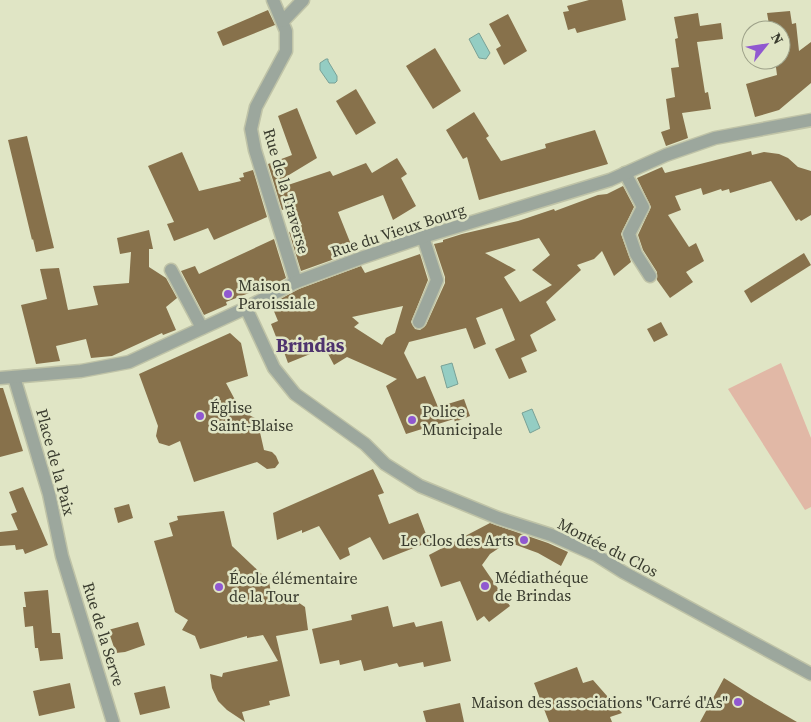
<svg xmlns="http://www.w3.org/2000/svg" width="811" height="722" font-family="'Source Serif 4',serif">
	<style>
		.green { fill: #e1b8a6 }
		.water { fill: #94cdc3; stroke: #79a196 }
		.building { fill: #87714b; fill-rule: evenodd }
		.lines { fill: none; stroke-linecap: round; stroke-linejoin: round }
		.street-casing { stroke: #bfc3a7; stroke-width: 15 }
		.street { stroke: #9ca79d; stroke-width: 12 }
		.poi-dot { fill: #9058d0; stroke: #e0e5c5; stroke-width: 2 }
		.labels { text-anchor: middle; stroke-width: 5; stroke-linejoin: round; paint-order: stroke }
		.street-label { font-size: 16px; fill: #393b2e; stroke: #e0e5c5 }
		.poi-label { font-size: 16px; fill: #393b2e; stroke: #e0e5c5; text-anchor: start }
		.quarter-label { font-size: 19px; font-weight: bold; fill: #4e336e; stroke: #e0e5c5 }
	</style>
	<rect width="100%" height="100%" fill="#e0e5c5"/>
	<polygon class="green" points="781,363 811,438 811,507 805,510 728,389"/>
	<g class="water">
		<polygon points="479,33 490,53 486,59 479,58 469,39"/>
		<polygon points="326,59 328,59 328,61 337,76 337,81 335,83 329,83 320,70 320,63"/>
		<polygon points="452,363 458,384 447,388 441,366"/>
		<polygon points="532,409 540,428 530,433 522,413"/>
	</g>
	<g class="building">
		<polygon points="589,0 622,0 626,20 577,33 575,28 568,30 563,12 569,11 567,6"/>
		<polygon points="268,10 275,25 223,46 217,32"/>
		<polygon points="790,11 792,24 796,23 799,51 811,42 811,83 779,110 755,117 746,84 777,75 775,60 781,60 781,30 770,30 767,13"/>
		<polygon points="698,13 700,26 721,23 723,39 697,42 705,93 708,92 711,109 682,113 688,138 666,146 661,132 670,129 666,99 675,97 671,68 679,67 675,39 678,38 674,17"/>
		<polygon points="508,14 527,51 504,65 496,49 501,46 489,24"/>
		<polygon points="435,48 461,91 433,109 406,66"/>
		<polygon points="356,89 376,123 356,135 336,101"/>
		<polygon points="297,108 317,158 279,181 282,187 330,171 333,176 366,163 372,173 397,158 407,174 401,178 416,206 393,220 383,195 338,212 354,252 301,271 289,232 302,225 293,206 282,210 268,164 292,155 278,116"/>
		<polygon points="474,112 489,136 486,138 501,161 546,148 545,144 595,130 608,164 479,200 467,157 463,159 446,130"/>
		<polygon points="27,136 54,248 36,252 33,239 32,240 8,140"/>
		<polygon points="751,151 752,155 764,152 779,154 788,158 798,167 811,171 811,215 801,221 799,219 796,221 771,181 730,193 729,189 722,191 721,189 703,195 701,188 675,196 681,210 668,215 689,247 696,243 704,261 686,272 693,282 670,298 657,280 657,272 643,250 638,235 651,207 637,178 662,167 665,173"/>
		<polygon points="182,152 199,191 241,181 239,178 244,177 243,173 253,170 267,217 214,240 208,228 174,241 167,224 174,222 148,166"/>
		<path d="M623,186l11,21 -13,27 10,28 -17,14 -12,-25 -8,8 -17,6 4,5 -35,32 10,18 -26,15 7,16 -16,7 6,14 -18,7 -14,-30 20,-9 -13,-32 -26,10 10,26 -12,5 -8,-21 -57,14 -5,11 13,26 8,-3 13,31 26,-8 6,17 -15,6 -1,-3 -48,15 -20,-48 11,-7 -50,-22 -13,8 -9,-17 -37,15 -4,-11h-2l-11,-28 7,-3 -7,-17 28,-15 62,-23 4,7 55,-19 8,26 -17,42 4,7 5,1 6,-5 19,-42v-6l-11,-33 9,-2v-2l19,-6 56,-13 36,-12 1,2 43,-16 9,-1zM539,238l11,17 -18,15 20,15 -32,17 -16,-25 12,-7 -31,-17zM403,306l-8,27 -9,5 -4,7 -28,-18 5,-4 -7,-6z"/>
		<polygon points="149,230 153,249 149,249 149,267 166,278 177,298 166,307 176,330 163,335 162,333 112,356 91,358 86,339 56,346 60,361 36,364 21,305 47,299 40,269 59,268 68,310 98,305 93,286 129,283 131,252 120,254 117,238"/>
		<polygon points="274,239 286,278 265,289 264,287 226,302 227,305 204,315 181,271 195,266 199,274"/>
		<polygon points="804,253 811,265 751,303 744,291"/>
		<polygon points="661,322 668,335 654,342 647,329"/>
		<polygon points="230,333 241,343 248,376 226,383 241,411 257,419 264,450 272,452 276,456 279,463 275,468 267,469 257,462 194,482 180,441 169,446 159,443 156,436 158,426 139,374"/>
		<polygon points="0,388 3,388 23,451 0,457"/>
		<polygon points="373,469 384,493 378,495 389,524 418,513 429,542 383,560 370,537 348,548 350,555 340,560 319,526 302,533 302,530 277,540 273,513"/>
		<polygon points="23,487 48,545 25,554 23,549 16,550 15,545 0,546 0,532 18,530 11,514 17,512 9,492"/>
		<polygon points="129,504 133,518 118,523 114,508"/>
		<polygon points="224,511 232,546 269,581 271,593 282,600 292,598 305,607 308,630 276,636 290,696 269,701 270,705 242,712 245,722 227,710 218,701 212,688 210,674 222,677 223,673 278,661 263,635 247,638 247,636 200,649 195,636 182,630 188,620 175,612 154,541 173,536 169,523 178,520 177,516"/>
		<polygon points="490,523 548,543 568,552 561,566 538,553 508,542 490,554 482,565 510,606 489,622 484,616 477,621 460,581 441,587 429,555"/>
		<polygon points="48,590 52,633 60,633 63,659 40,661 38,648 35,648 33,626 25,627 23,607 26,607 24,592"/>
		<polygon points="388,606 393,627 414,622 416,627 442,621 451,661 424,667 423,662 399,667 397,663 364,671 361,660 340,665 339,660 320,664 312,629 352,620 351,615"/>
		<polygon points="138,622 145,645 125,652 116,653 108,630"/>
		<polygon points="577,667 583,683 593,680 622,713 610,717 612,722 549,722 534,683"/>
		<polygon points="724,678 754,697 797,722 700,722"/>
		<polygon points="70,683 75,708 39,716 33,691"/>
		<polygon points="165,686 170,708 140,715 134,693"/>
		<polygon points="460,703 464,722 426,722 423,711"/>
	</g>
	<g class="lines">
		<defs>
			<g id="street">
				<polyline points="273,0 286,31 286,51 256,107 251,129 255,150 296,282"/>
				<polyline points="283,21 303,0"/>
				<polyline points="625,173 643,207 629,234 636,254 650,276"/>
				<polyline points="171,270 202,328"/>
				<polyline points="246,308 274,368 295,394 365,444 385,464 420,486 498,518 551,535 596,555 623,572 811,674"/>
				<polyline points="419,322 437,280 423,237"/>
				<polyline points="14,377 49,494 62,556 113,722"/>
				<polyline points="0,378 81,371 129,362 246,308 296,282 361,258 423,237 610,180 666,155 715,138 811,120"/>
			</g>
		</defs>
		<use href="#street" class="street-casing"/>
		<use href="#street" class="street"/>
	</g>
	<g class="poi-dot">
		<circle cx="228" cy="294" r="5"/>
		<circle cx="200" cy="416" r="5"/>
		<circle cx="412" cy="420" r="5"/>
		<circle cx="524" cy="540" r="5"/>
		<circle cx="485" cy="586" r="5"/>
		<circle cx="219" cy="587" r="5"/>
		<circle cx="738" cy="702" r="5"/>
	</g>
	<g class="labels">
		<g class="street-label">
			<text transform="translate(287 191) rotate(74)" y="6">Rue de la Traverse</text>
			<text transform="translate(398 230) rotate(-18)" y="6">Rue du Vieux Bourg</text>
			<text transform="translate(56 462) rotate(75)" y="6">Place de la Paix</text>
			<text transform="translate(608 547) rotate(27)" y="6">Montée du Clos</text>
			<text transform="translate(104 634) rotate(73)" y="6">Rue de la Serve</text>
		</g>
		<g class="poi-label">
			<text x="238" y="291">Maison<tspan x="238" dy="18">Paroissiale</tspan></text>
			<text x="210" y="413">Église<tspan x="210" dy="18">Saint-Blaise</tspan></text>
			<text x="422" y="417">Police<tspan x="422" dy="18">Municipale</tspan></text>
			<text x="514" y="546" text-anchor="end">Le Clos des Arts</text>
			<text x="495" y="583">Médiathéque<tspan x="495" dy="18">de Brindas</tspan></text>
			<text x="229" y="584">École élémentaire<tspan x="229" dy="18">de la Tour</tspan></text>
			<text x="728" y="708" text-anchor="end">Maison des associations "Carré d'As"</text>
		</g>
		<g class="quarter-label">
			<text x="310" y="352">Brindas</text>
		</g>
	</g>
	<g transform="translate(766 45) rotate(60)"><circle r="24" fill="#e0e5c5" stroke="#9da189"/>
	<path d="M0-4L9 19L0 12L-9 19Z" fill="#9058d0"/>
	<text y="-8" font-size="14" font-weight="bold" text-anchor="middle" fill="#393b2e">N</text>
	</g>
</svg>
